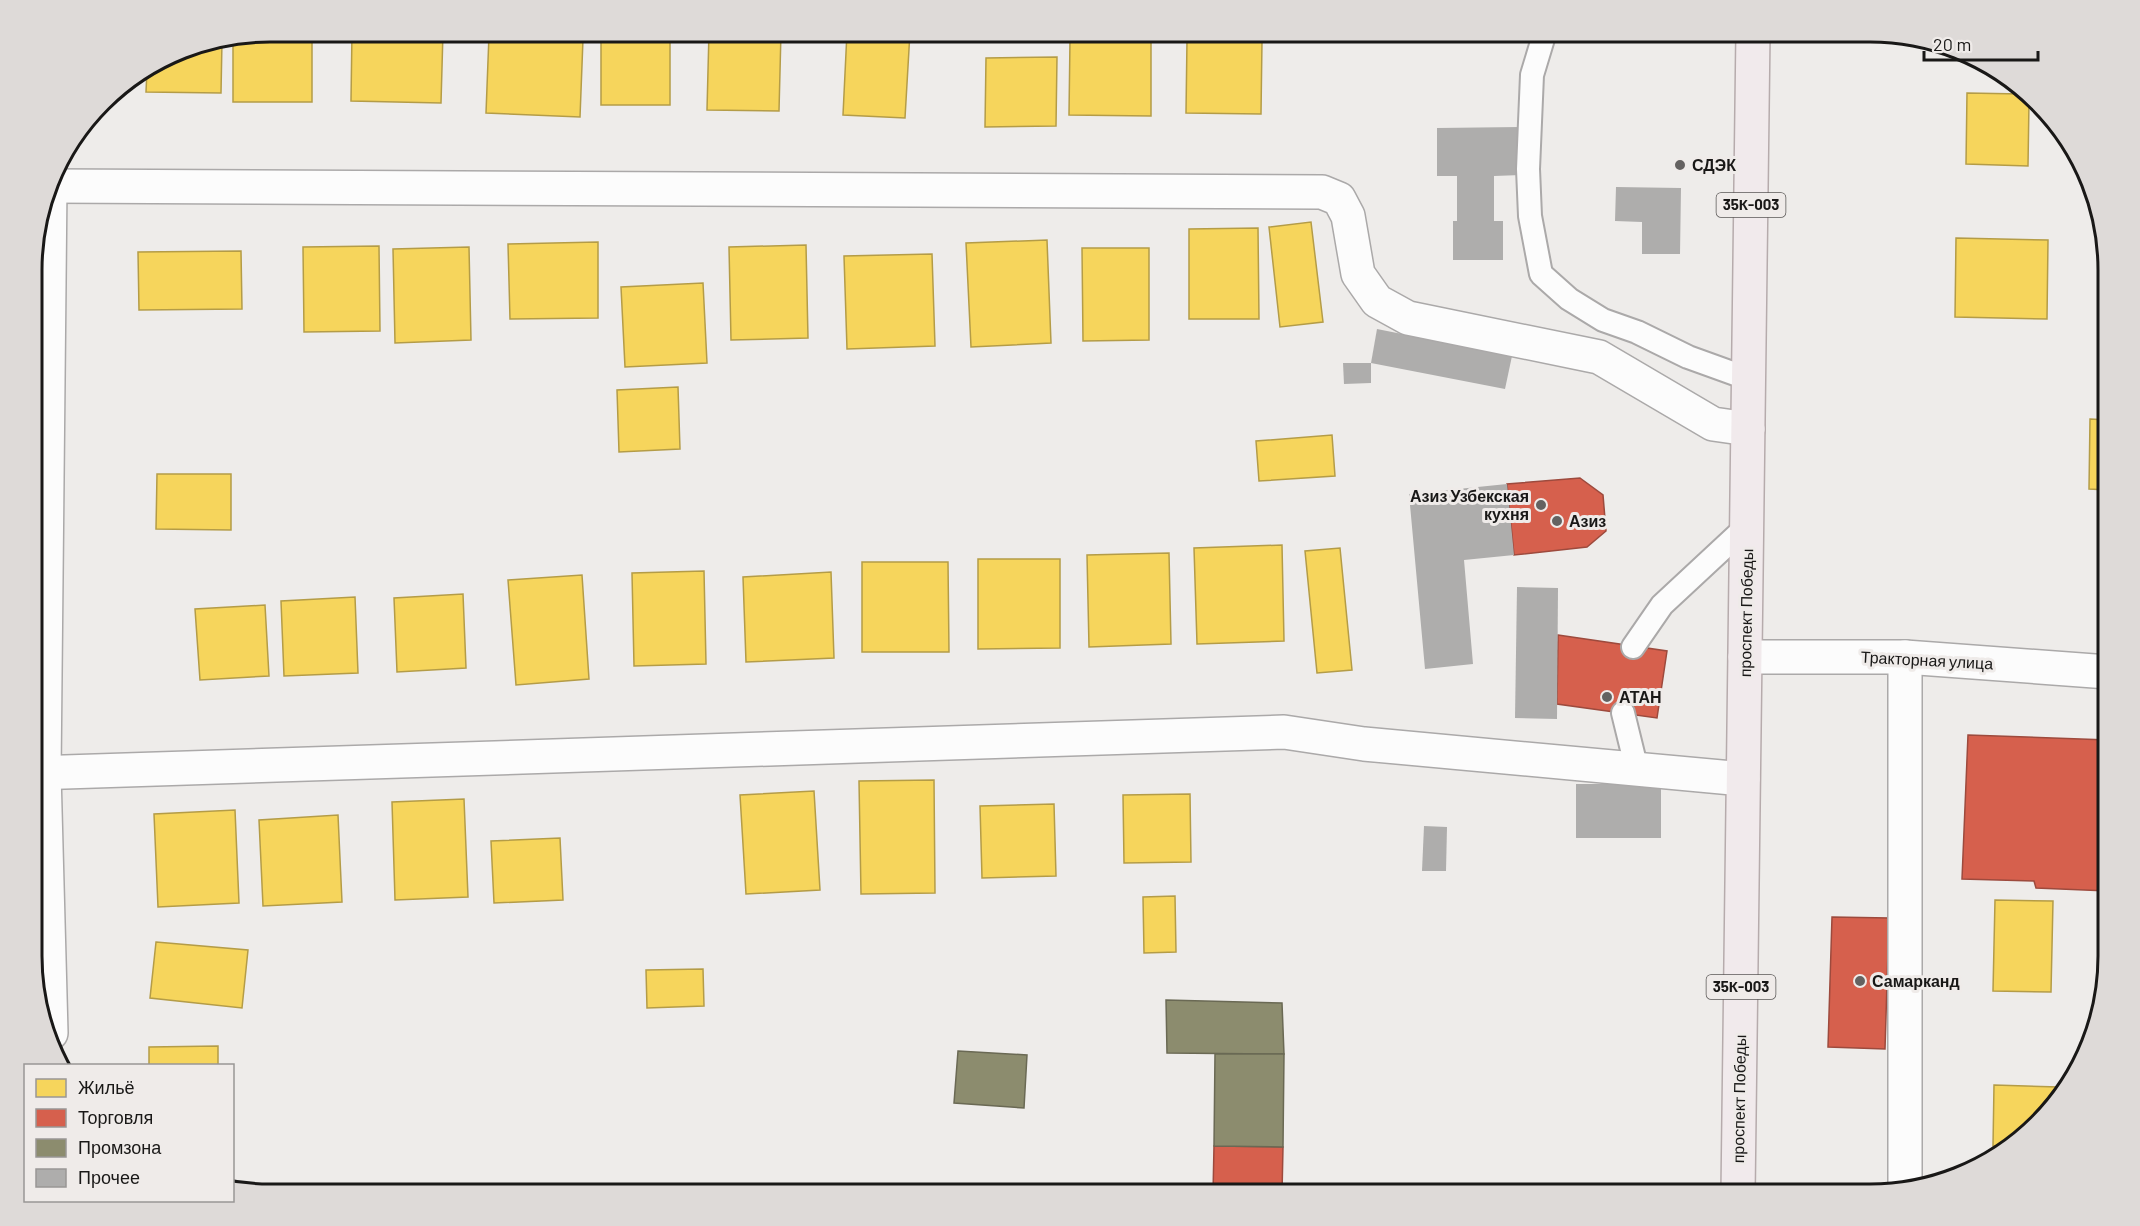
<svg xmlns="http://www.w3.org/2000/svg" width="2140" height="1226" font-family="Barlow,sans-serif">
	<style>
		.homes { fill: #f6d55c; stroke: #b49c47; stroke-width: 1.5 }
		.shops { fill: #d6604d; stroke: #9d4a3d; stroke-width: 1.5 }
		.industry { fill: #8c8c6e; stroke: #6a6954; stroke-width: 1.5 }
		.building { fill: #aeadac }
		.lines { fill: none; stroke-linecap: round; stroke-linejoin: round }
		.lane-casing { stroke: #aba9a9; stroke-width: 26 }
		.street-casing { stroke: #aba9a9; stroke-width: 36 }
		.primary-casing { stroke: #b6abac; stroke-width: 36 }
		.lane { stroke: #fcfcfc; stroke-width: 22 }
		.street { stroke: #fcfcfc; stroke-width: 33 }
		.primary { stroke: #f1eaec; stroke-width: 33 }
		.poi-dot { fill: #646261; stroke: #efebe9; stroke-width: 2 }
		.labels { text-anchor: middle; stroke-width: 6; stroke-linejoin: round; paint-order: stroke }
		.shield { fill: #efebe9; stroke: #595756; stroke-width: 1.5 }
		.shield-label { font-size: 15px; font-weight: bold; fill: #191817 }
		.poi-label { font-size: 16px; font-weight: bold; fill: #191817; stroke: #efebe9; text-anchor: start }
		.street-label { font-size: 16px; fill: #191817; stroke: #efebe9 }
		.rim { fill: none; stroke: #191817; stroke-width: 3 }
	</style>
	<rect width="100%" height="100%" fill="#eeecea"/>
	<g class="homes">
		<polygon points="270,32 312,32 312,102 233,102 233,39"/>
		<polygon points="352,32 443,32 441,103 351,101"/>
		<rect x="601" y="32" width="69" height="73"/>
		<polygon points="709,32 781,32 779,111 707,110"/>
		<polygon points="847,32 910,32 905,118 843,115"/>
		<polygon points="489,35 583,39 580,117 486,113"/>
		<polygon points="1070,40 1151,41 1151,116 1069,115"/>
		<polygon points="1187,40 1262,41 1261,114 1186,113"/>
		<polygon points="222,41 221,93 146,92 147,70 179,50"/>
		<polygon points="1057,57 1056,126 985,127 986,58"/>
		<polygon points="1967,93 2021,94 2029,101 2028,166 1966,164"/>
		<polygon points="1311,222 1323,322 1280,327 1269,227"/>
		<polygon points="1258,228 1259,319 1189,319 1189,229"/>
		<polygon points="1956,238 2048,240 2047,319 1955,317"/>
		<polygon points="1047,240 1051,343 971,347 966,243"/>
		<polygon points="598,242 598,318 510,319 508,244"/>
		<polygon points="806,245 808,338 731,340 729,247"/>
		<polygon points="379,246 380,331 304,332 303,247"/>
		<polygon points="469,247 471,340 395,343 393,249"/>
		<polygon points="1082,248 1149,248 1149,340 1083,341"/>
		<polygon points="241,251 242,309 139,310 138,252"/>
		<polygon points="932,254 935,346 847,349 844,256"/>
		<polygon points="703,283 707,363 625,367 621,287"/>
		<polygon points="678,387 680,449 619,452 617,390"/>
		<polygon points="2090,419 2108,420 2108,490 2089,489"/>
		<polygon points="1332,435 1335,476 1259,481 1256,441"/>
		<polygon points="157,474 231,474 231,530 156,529"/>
		<polygon points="1282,545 1284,641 1197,644 1194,548"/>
		<polygon points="1340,548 1352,670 1317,673 1305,551"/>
		<polygon points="1169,553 1171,644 1089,647 1087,555"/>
		<polygon points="978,559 1060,559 1060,648 978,649"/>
		<polygon points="862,562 948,562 949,652 862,652"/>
		<polygon points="704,571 706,664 634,666 632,573"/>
		<polygon points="831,572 834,658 746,662 743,577"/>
		<polygon points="582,575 589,679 516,685 508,580"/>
		<polygon points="463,594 466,668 397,672 394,598"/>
		<polygon points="355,597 358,673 284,676 281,601"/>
		<polygon points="265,605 269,676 200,680 195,609"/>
		<polygon points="934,780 935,893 861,894 859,781"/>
		<polygon points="814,791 820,890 746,894 740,795"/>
		<polygon points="1190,794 1191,862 1124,863 1123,795"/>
		<polygon points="464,799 468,897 395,900 392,802"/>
		<polygon points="1054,804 1056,876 982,878 980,806"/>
		<polygon points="235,810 239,903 158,907 154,814"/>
		<polygon points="338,815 342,902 263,906 259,820"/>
		<polygon points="560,838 563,900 494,903 491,841"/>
		<polygon points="1175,896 1176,952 1144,953 1143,897"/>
		<polygon points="1995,900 2053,901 2051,992 1993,991"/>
		<polygon points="156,942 248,950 242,1008 150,998"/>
		<polygon points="703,969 704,1006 647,1008 646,970"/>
		<polygon points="218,1046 218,1066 149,1066 149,1047"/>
		<polygon points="1994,1085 2058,1087 2057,1100 2038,1125 2010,1146 1993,1146"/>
	</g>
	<g class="shops">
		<polygon points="1580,478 1603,495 1606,531 1587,547 1514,555 1507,484"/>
		<polygon points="1558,635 1667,651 1657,718 1557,704"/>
		<polygon points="1968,735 2108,740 2108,891 2036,888 2034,881 1962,879"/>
		<polygon points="1832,917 1889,918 1885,1049 1828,1047"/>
		<polygon points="1214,1146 1283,1147 1282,1194 1213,1194"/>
	</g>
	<g class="industry">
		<polygon points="1166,1000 1282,1003 1284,1054 1167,1053"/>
		<polygon points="958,1051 1027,1055 1024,1108 954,1103"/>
		<polygon points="1215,1054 1284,1054 1283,1147 1214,1146"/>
	</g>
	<g class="building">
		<polygon points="1520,127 1521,175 1494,176 1494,221 1503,221 1503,260 1453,260 1453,221 1457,221 1457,176 1437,176 1437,128"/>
		<polygon points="1616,187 1681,188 1680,254 1642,254 1642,222 1615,221"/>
		<polygon points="1377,329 1512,356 1505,389 1371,363"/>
		<polygon points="1343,363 1371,363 1371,383 1344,384"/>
		<polygon points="1507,484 1514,555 1464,560 1473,664 1425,669 1409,494"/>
		<polygon points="1517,587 1558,588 1557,719 1515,718"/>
		<rect x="1576" y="784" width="85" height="54"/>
		<polygon points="1424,826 1447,827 1446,871 1422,871"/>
	</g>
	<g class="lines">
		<defs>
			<g id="lane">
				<polyline points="1545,32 1532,75 1528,169 1530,216 1541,274 1569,299 1603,320 1637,332 1688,357 1749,379"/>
				<polyline points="1633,647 1662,605 1747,526"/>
				<polyline points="1623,713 1637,770"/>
			</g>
			<g id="street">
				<polyline points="50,184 44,773 51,1033"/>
				<polyline points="50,186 1322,192 1339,199 1348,216 1358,274 1377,301 1408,318 1599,357 1713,424 1748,429"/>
				<polyline points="1745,657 1905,657 2108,672"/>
				<polyline points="34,773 1284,732 1364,744 1743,779"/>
				<polyline points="1905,1188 1905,657"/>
			</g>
			<polyline id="primary" points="1738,1194 1753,32"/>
		</defs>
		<use href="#lane" class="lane-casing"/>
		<use href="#street" class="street-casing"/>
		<use href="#primary" class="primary-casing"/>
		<use href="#lane" class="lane"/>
		<use href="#street" class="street"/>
		<use href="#primary" class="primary"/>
	</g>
	<g class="poi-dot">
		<circle cx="1680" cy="165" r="6"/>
		<circle cx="1541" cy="505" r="6"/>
		<circle cx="1557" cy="521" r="6"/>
		<circle cx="1607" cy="697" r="6"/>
		<circle cx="1860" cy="981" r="6"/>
	</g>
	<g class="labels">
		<g class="shield">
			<rect x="1716.5" y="193" width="69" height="24" rx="4.5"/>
			<rect x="1706.5" y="975" width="69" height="24" rx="4.5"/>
		</g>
		<g class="shield-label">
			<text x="1751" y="210">35К-003</text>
			<text x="1741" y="992">35К-003</text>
		</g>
		<g class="poi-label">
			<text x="1692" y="171">СДЭК</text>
			<text x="1529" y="502" text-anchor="end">Азиз Узбекская<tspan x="1529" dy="18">кухня</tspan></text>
			<text x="1569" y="527">Азиз</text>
			<text x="1619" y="703">АТАН</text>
			<text x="1872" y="987">Самарканд</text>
		</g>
		<g class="street-label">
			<text transform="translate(1746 613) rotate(-89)" y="6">проспект Победы</text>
			<text transform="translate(1927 660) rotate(3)" y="6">Тракторная улица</text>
			<text transform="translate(1739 1099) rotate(-89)" y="6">проспект Победы</text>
		</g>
	</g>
	<path d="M0 0H2140V1226H0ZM270 42H1870A228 228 0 0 1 2098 270V956A228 228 0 0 1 1870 1184H270A228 228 0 0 1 42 956V270A228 228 0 0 1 270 42Z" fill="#dedad8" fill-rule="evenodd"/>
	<path class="rim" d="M270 42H1870A228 228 0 0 1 2098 270V956A228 228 0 0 1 1870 1184H270A228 228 0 0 1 42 956V270A228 228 0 0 1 270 42Z"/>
	<rect x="24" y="1064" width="210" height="138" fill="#efebe9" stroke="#999795" stroke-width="1.5"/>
	<rect x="36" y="1079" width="30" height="18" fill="#f6d55c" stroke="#999795" stroke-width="1.5"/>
	<text x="78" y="1094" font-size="18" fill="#191817">Жильё</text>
	<rect x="36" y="1109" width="30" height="18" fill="#d6604d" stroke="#999795" stroke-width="1.5"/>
	<text x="78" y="1124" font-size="18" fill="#191817">Торговля</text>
	<rect x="36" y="1139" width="30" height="18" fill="#8c8c6e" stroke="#999795" stroke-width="1.5"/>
	<text x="78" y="1154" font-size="18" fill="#191817">Промзона</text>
	<rect x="36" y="1169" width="30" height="18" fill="#aeadac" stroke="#999795" stroke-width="1.5"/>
	<text x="78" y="1184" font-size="18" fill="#191817">Прочее</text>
	<path d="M1924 51v9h114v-9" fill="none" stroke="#191817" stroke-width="3"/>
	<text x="1933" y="51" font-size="18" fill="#191817" stroke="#efebe9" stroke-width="4.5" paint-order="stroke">20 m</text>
</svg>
